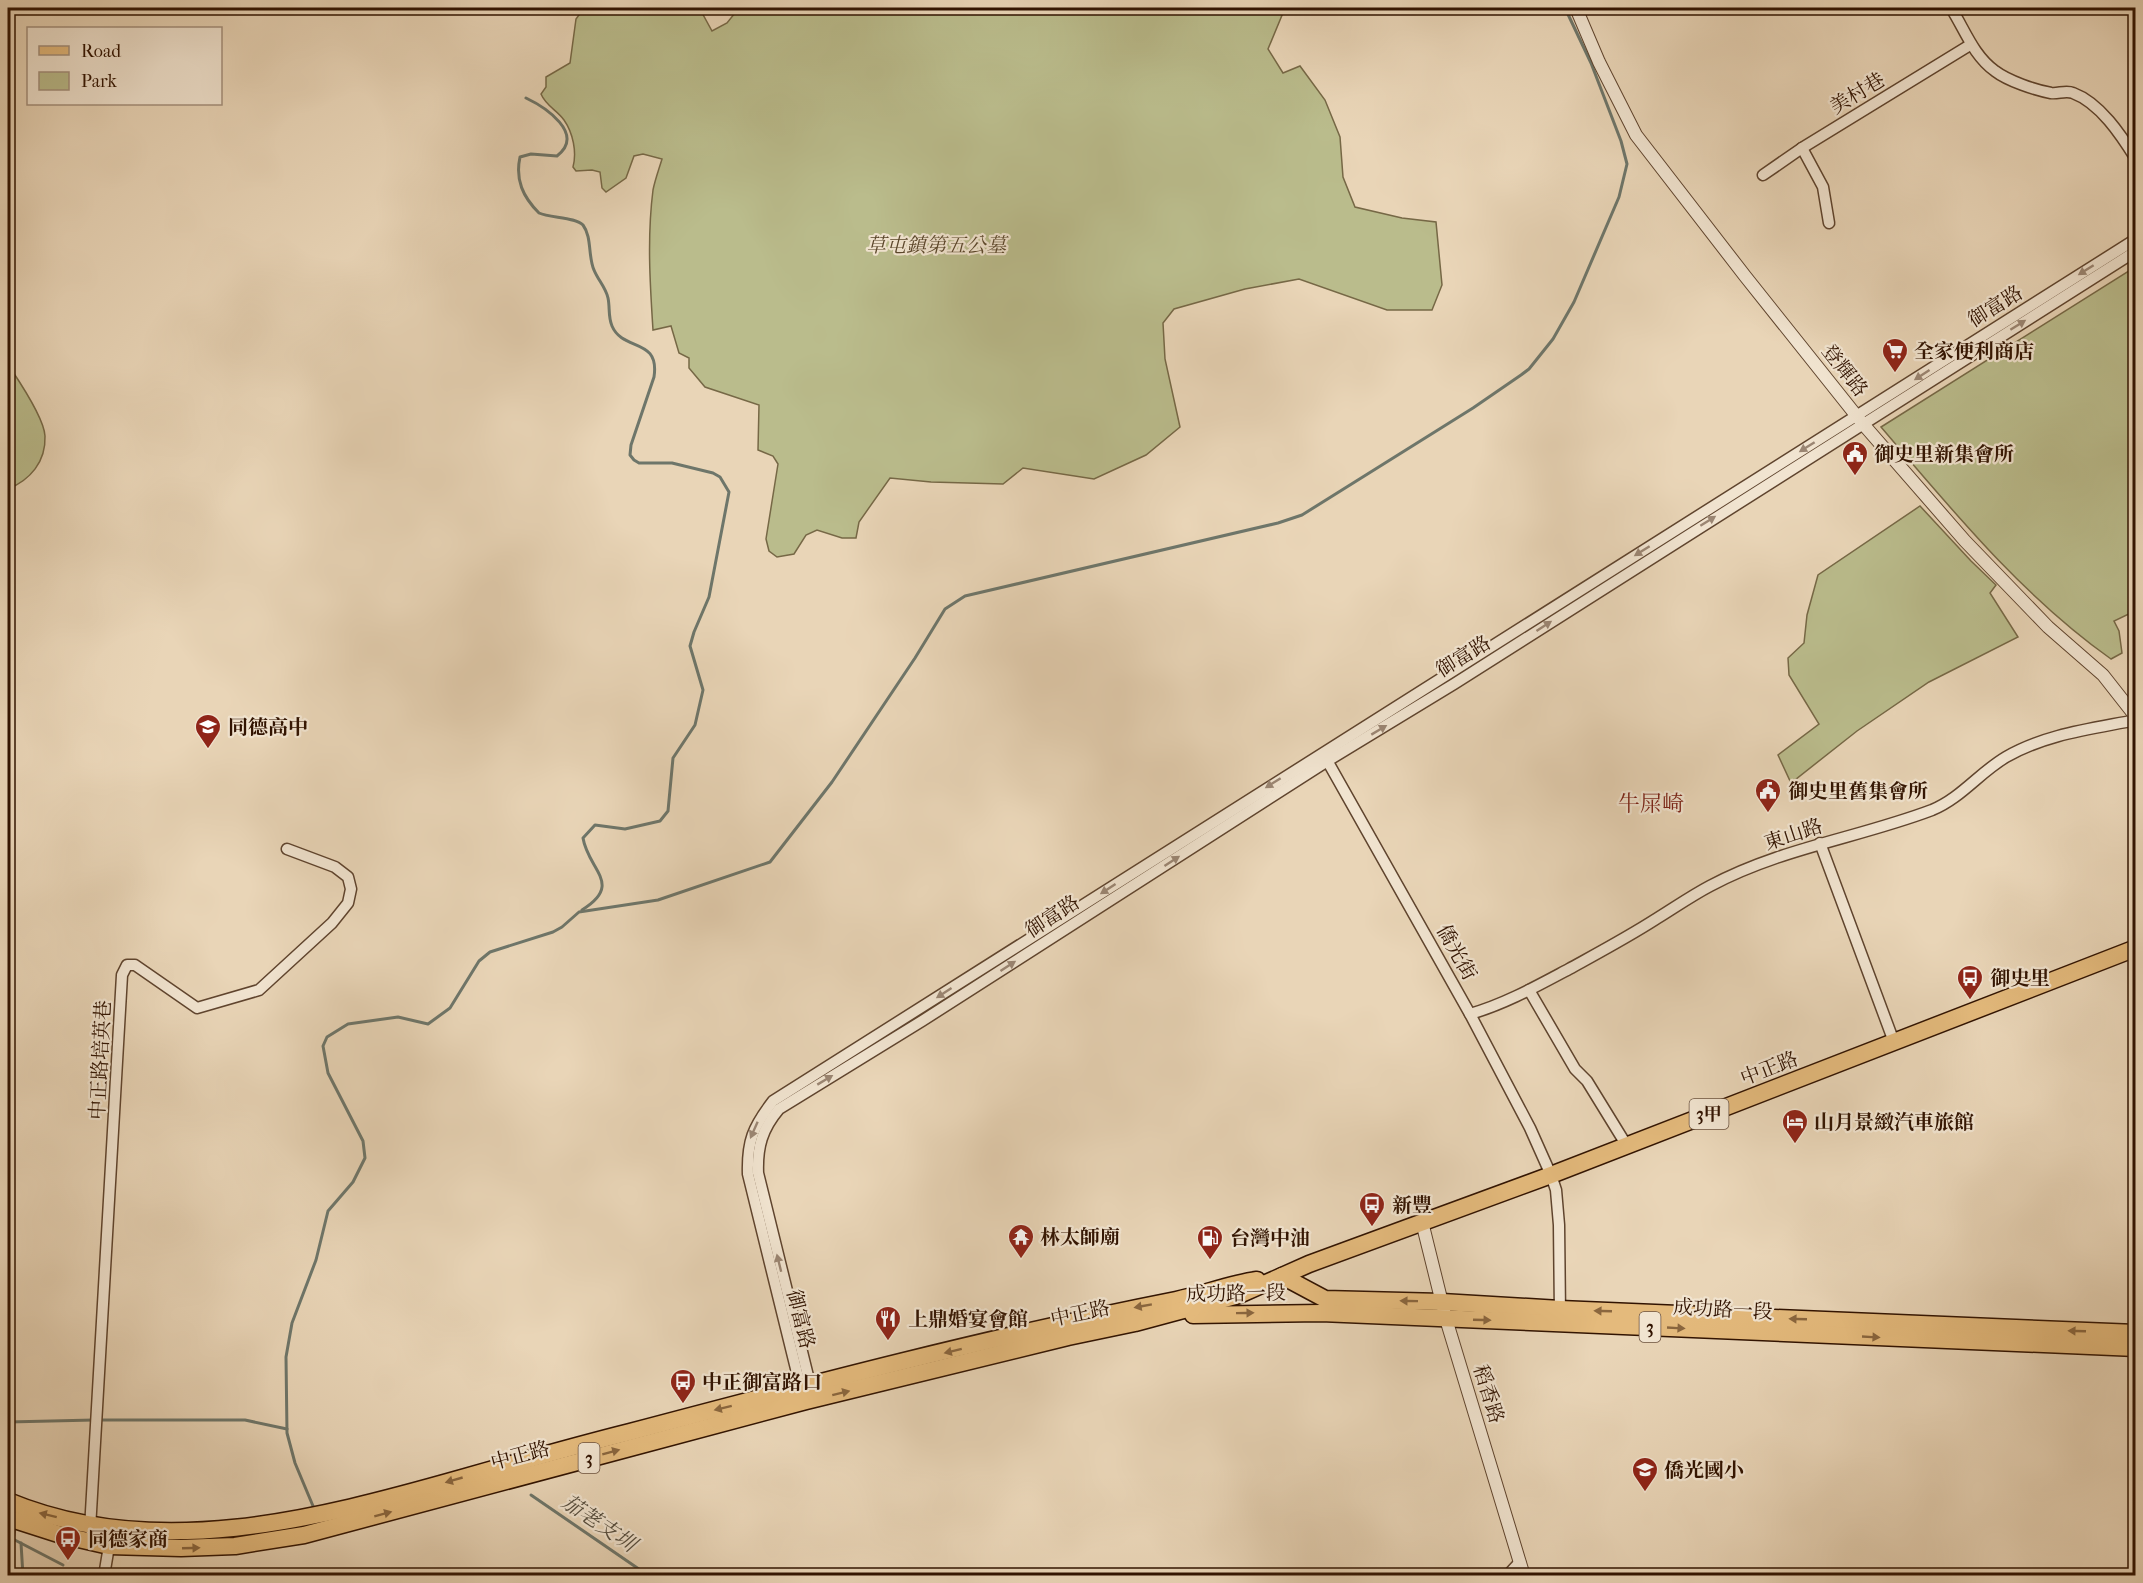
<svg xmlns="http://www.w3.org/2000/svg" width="2143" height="1583" font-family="'IM FELL French Canon','Noto Serif TC',serif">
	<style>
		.green { fill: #babc8c; stroke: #766846; stroke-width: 1.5 }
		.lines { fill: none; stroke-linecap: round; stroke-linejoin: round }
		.stream { stroke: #6e766a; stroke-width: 3 }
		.minor-casing { stroke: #5f442e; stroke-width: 13 }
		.tertiary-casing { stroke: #5f442e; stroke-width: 14 }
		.primary-casing { stroke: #311301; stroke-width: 19 }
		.minor { stroke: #f1e4d0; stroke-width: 10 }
		.tertiary { stroke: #f1e4d0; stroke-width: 12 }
		.primary { stroke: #e4ba7c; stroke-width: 16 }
		.oneway { fill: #9b8673 }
		.oneway2 { fill: #8a663e }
		.labels { text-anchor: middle; stroke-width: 4.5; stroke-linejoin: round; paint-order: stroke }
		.shield { fill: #f1e4d0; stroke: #6b523f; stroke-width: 1.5 }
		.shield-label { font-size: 18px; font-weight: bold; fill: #311301 }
		.street-label { font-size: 20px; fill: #311301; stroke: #f1e4d0 }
		.park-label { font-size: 20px; font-style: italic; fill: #5a462b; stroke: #f1e4d0 }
		.poi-label { font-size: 20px; font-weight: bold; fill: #311301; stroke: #f1e4d0; text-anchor: start }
		.water-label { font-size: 21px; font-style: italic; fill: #554d3e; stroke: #f1e4d0 }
		.quarter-label { font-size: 22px; fill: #7a1f14; stroke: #f1e4d0 }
	</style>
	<rect width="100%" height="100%" fill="#e9d5b7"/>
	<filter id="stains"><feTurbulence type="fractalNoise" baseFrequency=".00333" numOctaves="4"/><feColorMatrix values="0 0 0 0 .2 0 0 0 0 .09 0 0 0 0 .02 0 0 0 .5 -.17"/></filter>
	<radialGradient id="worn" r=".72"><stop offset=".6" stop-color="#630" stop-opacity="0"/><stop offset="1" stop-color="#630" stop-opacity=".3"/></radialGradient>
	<g class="green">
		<path d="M584,8h74l10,4 33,-1 11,20 15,-8 12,-15h546l-17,41 15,24 17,-7 25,34 15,37 3,40 12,30 47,11 34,4 6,63 -10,25h-45l-88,-31 -54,10 -71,20 -11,14 2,36 15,68 -34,28 -52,24 -71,-11 -20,16 -72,-2 -41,-4 -31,44 -3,16h-14l-25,-8 -11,5 -12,19 -17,3 -8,-6 -3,-12 12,-75 -5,-8 -15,-6 1,-45 -54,-18 -16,-19v-10l-10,-5 -8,-27 -18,4c-3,-46 -6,-93 0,-140 2,-10 6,-21 9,-31l-19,-5 -9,2 -8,22 -20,14 -4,-4 -2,-16 -8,-2 -16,1 -3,-4c4,-15 0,-34 -9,-47 -7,-10 -18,-14 -23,-26l5,-7v-10l24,-14 6,-44z"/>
		<path d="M2135,267v344l-21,10 5,10 3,22 -11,6c-89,-63 -159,-149 -230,-232z"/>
		<path d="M8,368l3,1c10,15 33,49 34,67 1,26 -15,44 -37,53z"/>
		<polygon points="1920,506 1971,561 1996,585 1990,593 2018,637 1929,682 1857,731 1791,783 1778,755 1819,724 1789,675 1788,658 1804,643 1807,615 1818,575"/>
	</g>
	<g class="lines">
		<g class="stream">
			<path d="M526,98c19,9 60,36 31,58l-26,-2 -11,3c-5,23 3,40 19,56 11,5 37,4 44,12 9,12 5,32 11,45 4,10 12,18 14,28 2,9 0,19 4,28 11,26 48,11 42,51l-23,68 -1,10 4,5 5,3h33l41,10 7,4 9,15 -20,105 -15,35 -4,14 13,44 -8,35 -22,33 -5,53 -8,10 -35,8 -30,-4 -12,13c5,32 41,46 -1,72"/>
			<polyline points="100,1420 245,1420 287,1429"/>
			<polyline points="8,1422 94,1420"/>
			<polyline points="531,1495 649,1576"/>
			<polyline points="313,1506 295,1463 287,1433 286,1357 292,1323 316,1260 328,1211 353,1182 365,1158 363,1141 328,1073 323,1046 327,1037 348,1024 398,1017 428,1024 450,1008 479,961 490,952 553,932 562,927 579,912 658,900 770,862 832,782 915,658 945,609 965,596 1278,523 1302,515 1473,408 1521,375 1529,369 1553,339 1574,302 1619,197 1627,164 1621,141 1591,63 1565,8"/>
			<polyline points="11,1538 63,1565"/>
			<polyline points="21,1543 23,1576"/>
		</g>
		<defs>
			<g id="minor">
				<path d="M1951,8c14,22 22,47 44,63 13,10 40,19 56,22 7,1 15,-3 22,0 27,10 48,42 63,66"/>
				<polyline points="1802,148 1823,187 1829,223"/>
				<polyline points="1763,175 1802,148 1970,45"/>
				<polyline points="1324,755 1470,1014 1530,1128 1551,1175 1556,1190 1559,1225 1560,1314"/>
				<polyline points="1820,843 1894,1042"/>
				<polyline points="1529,990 1575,1069 1587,1081 1627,1146"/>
				<path d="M1470,1014c35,-10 67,-28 99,-45 29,-16 59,-32 87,-50 18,-11 35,-23 54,-33 71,-38 148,-48 222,-76 29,-12 47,-37 74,-53 40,-23 85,-28 130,-37"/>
				<path d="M808,1389l1,-9 -51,-207c-1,-26 4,-44 21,-64l143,-88 407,-261 125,-76 682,-433"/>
				<path d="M802,1393l-54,-219c-1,-33 5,-47 25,-73l1363,-862"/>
				<polyline points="90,1529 122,975 127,965 135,965 197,1008 259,990 332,923 348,903 351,889 348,877 335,867 287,849"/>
				<polyline points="104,1576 112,1528"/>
				<polyline points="1507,1576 1520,1562"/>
			</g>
			<g id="tertiary">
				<polyline points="1576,8 1599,62 1636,135 1745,276 1863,424 1965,541 2048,627 2103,675 2136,717"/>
				<polyline points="1422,1222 1446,1319 1524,1576"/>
				<polyline points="8,1537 10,1519"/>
			</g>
			<g id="primary">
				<polyline points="1282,1276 1325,1299 1442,1302 1560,1309 2136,1333"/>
				<polyline points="1193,1315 1321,1313 2136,1348"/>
				<path d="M8,1501c146,61 309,18 454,-23 56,-16 112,-32 168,-46 181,-48 363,-96 546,-132 28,-6 54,-16 81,-20"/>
				<polyline points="8,1518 61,1535 109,1546 181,1548 235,1546 304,1535 806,1401 1068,1337 1135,1323 1239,1295 1309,1264 1551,1175 2136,948"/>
			</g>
		</defs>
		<use href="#minor" class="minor-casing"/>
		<use href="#tertiary" class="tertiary-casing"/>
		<use href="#primary" class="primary-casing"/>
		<use href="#minor" class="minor"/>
		<use href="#tertiary" class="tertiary"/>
		<use href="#primary" class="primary"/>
	</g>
	<defs><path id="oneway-solid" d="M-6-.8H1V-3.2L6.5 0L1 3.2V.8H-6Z" transform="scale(1.5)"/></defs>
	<g class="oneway">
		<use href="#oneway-solid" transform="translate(2086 270) rotate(148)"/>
		<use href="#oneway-solid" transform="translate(2018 325) rotate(-32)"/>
		<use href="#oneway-solid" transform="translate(1922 375) rotate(147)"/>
		<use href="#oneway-solid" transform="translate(1807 447) rotate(148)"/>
		<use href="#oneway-solid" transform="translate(1708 521) rotate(-32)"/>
		<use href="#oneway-solid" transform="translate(1642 551) rotate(148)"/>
		<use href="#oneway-solid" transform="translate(1544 626) rotate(-33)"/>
		<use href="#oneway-solid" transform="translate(1379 730) rotate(-31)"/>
		<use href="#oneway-solid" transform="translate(1273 783) rotate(148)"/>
		<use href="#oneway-solid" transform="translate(1172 861) rotate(-33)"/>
		<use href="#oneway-solid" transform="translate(1108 889) rotate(147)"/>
		<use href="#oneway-solid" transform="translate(1008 966) rotate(-33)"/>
		<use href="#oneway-solid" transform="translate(944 993) rotate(147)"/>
		<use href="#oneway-solid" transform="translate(825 1080) rotate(-31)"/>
		<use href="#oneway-solid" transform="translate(754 1130) rotate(114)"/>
		<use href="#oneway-solid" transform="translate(779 1263) rotate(-104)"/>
	</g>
	<g class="oneway2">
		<use href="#oneway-solid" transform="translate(1409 1301) rotate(-179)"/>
		<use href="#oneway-solid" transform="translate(1143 1306) rotate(170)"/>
		<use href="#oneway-solid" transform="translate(1603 1311) rotate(-178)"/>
		<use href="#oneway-solid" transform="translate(1245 1313) rotate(-1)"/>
		<use href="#oneway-solid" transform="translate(1798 1319) rotate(-178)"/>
		<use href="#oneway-solid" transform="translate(1482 1320) rotate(2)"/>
		<use href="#oneway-solid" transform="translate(1676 1328) rotate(3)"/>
		<use href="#oneway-solid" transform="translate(2077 1331) rotate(-178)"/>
		<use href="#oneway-solid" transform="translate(1871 1337) rotate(3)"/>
		<use href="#oneway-solid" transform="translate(953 1351) rotate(166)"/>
		<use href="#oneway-solid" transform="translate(841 1393) rotate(-14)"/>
		<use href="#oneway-solid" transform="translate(723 1408) rotate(166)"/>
		<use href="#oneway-solid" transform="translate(611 1452) rotate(-15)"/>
		<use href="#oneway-solid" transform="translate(454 1480) rotate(164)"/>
		<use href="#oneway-solid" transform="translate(383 1514) rotate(-15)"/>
		<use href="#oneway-solid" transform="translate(48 1515) rotate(-166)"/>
		<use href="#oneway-solid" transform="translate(191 1548) rotate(-2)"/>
	</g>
	<defs>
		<symbol id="supermarket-pin" viewBox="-11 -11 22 30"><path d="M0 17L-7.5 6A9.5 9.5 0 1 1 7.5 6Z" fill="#8f2418" stroke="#f1e4d0"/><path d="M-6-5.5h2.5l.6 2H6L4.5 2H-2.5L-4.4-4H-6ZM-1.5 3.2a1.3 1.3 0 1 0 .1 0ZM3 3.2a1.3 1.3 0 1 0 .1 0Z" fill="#fff"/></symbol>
		<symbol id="civic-pin" viewBox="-11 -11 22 30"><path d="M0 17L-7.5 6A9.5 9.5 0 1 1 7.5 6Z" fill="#8f2418" stroke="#f1e4d0"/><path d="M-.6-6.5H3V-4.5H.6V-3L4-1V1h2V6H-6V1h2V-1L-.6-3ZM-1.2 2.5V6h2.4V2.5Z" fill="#fff"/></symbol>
		<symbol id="school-pin" viewBox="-11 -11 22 30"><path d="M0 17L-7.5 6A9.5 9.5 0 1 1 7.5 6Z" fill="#8f2418" stroke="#f1e4d0"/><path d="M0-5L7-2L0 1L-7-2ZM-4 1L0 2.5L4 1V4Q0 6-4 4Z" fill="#fff"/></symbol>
		<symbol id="bus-pin" viewBox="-11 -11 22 30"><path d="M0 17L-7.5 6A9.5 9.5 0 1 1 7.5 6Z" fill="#8f2418" stroke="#f1e4d0"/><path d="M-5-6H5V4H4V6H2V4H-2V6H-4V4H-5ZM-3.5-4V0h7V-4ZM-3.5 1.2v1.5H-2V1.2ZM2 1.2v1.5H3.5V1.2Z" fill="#fff"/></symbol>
		<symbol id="hotel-pin" viewBox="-11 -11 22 30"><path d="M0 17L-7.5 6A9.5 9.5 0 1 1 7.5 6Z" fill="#8f2418" stroke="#f1e4d0"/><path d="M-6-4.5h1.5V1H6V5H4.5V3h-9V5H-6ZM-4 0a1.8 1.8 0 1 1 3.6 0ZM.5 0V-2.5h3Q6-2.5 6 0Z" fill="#fff"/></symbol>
		<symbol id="temple-pin" viewBox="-11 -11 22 30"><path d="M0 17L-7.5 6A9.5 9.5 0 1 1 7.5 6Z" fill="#8f2418" stroke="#f1e4d0"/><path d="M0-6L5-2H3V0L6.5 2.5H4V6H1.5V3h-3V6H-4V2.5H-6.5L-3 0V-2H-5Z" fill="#fff"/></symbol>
		<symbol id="fuel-pin" viewBox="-11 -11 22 30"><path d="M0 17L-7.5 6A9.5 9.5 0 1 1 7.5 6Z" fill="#8f2418" stroke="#f1e4d0"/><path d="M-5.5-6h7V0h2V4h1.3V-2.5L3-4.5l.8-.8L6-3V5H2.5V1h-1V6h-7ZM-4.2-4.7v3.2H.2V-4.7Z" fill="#fff"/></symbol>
		<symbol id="restaurant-pin" viewBox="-11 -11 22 30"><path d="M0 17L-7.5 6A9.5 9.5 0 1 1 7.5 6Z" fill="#8f2418" stroke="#f1e4d0"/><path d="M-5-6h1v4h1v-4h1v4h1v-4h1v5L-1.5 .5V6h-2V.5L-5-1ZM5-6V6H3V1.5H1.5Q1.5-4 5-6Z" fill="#fff"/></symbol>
	</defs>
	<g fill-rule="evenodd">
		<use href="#supermarket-pin" x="1880" y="336" width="30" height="40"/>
		<use href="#civic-pin" x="1840" y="439" width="30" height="40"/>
		<use href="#school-pin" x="193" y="712" width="30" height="40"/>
		<use href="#civic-pin" x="1753" y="776" width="30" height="40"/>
		<use href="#bus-pin" x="1955" y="963" width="30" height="40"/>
		<use href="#hotel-pin" x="1780" y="1107" width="30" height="40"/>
		<use href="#bus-pin" x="1357" y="1190" width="30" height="40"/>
		<use href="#temple-pin" x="1006" y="1222" width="30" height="40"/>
		<use href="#fuel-pin" x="1195" y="1223" width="30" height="40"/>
		<use href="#restaurant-pin" x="873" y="1304" width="30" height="40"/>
		<use href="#bus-pin" x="668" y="1367" width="30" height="40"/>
		<use href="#school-pin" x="1630" y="1455" width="30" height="40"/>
		<use href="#bus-pin" x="53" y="1524" width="30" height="40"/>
	</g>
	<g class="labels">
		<g class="shield">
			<rect x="1689.5" y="1099" width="39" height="30" rx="4.5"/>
			<rect x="1639.5" y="1312" width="21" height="30" rx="4.5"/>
			<rect x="578.5" y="1443" width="21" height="30" rx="4.5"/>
		</g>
		<g class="shield-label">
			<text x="1709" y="1120">3甲</text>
			<text x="1650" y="1333">3</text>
			<text x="589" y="1464">3</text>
		</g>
		<g class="street-label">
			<text transform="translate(1857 93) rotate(-31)" y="7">美村巷</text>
			<text transform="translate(1995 306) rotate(-32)" y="7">御富路</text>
			<text transform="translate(1845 370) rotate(52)" y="7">登輝路</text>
			<text transform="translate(1463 656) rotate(-32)" y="7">御富路</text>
			<text transform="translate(1793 834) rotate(-18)" y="7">東山路</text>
			<text transform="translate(1052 916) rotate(-33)" y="7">御富路</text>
			<text transform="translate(1457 952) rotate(61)" y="7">僑光街</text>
			<text transform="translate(100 1060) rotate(-87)" y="7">中正路培英巷</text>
			<text transform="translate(1769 1068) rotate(-21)" y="7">中正路</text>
			<text transform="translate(1236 1293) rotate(-1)" y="7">成功路一段</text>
			<text transform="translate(1723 1309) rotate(3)" y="7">成功路一段</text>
			<text transform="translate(1080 1313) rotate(-12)" y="7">中正路</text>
			<text transform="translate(801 1319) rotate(76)" y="7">御富路</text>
			<text transform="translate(1489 1394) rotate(73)" y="7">稻香路</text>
			<text transform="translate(520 1455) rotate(-15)" y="7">中正路</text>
		</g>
		<g class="park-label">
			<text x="936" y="252">草屯鎮第五公墓</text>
		</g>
		<g class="poi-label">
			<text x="1914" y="358">全家便利商店</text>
			<text x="1874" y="461">御史里新集會所</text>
			<text x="228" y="734">同德高中</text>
			<text x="1788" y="798">御史里舊集會所</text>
			<text x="1990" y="985">御史里</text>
			<text x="1814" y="1129">山月景緻汽車旅館</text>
			<text x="1392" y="1212">新豐</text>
			<text x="1040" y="1244">林太師廟</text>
			<text x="1230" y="1245">台灣中油</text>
			<text x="908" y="1326">上鼎婚宴會館</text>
			<text x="702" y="1389">中正御富路口</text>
			<text x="1664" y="1477">僑光國小</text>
			<text x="88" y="1546">同德家商</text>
		</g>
		<g class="water-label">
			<text transform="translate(599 1523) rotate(34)" y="7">茄荖支圳</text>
		</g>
		<g class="quarter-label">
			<text x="1651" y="811">牛屎崎</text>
		</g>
	</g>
	<rect width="2143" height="1583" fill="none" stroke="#e9d5b7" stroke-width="30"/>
	<rect x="9" y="9" width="2125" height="1565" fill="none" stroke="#311301" stroke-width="3"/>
	<rect x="15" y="15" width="2113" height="1553" fill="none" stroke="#311301" stroke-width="1.5"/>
	<rect x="27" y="27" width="195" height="78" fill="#f1e4d0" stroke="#a4907d" stroke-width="1.5"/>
	<rect x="39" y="46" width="30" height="9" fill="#e4ba7c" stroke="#a4907d" stroke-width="1.5"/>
	<text x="81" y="57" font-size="18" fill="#311301">Road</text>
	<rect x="39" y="72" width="30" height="18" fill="#babc8c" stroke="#a4907d" stroke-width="1.5"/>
	<text x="81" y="87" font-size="18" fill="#311301">Park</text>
	<rect width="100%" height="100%" filter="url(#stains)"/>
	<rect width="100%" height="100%" fill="url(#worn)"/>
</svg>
